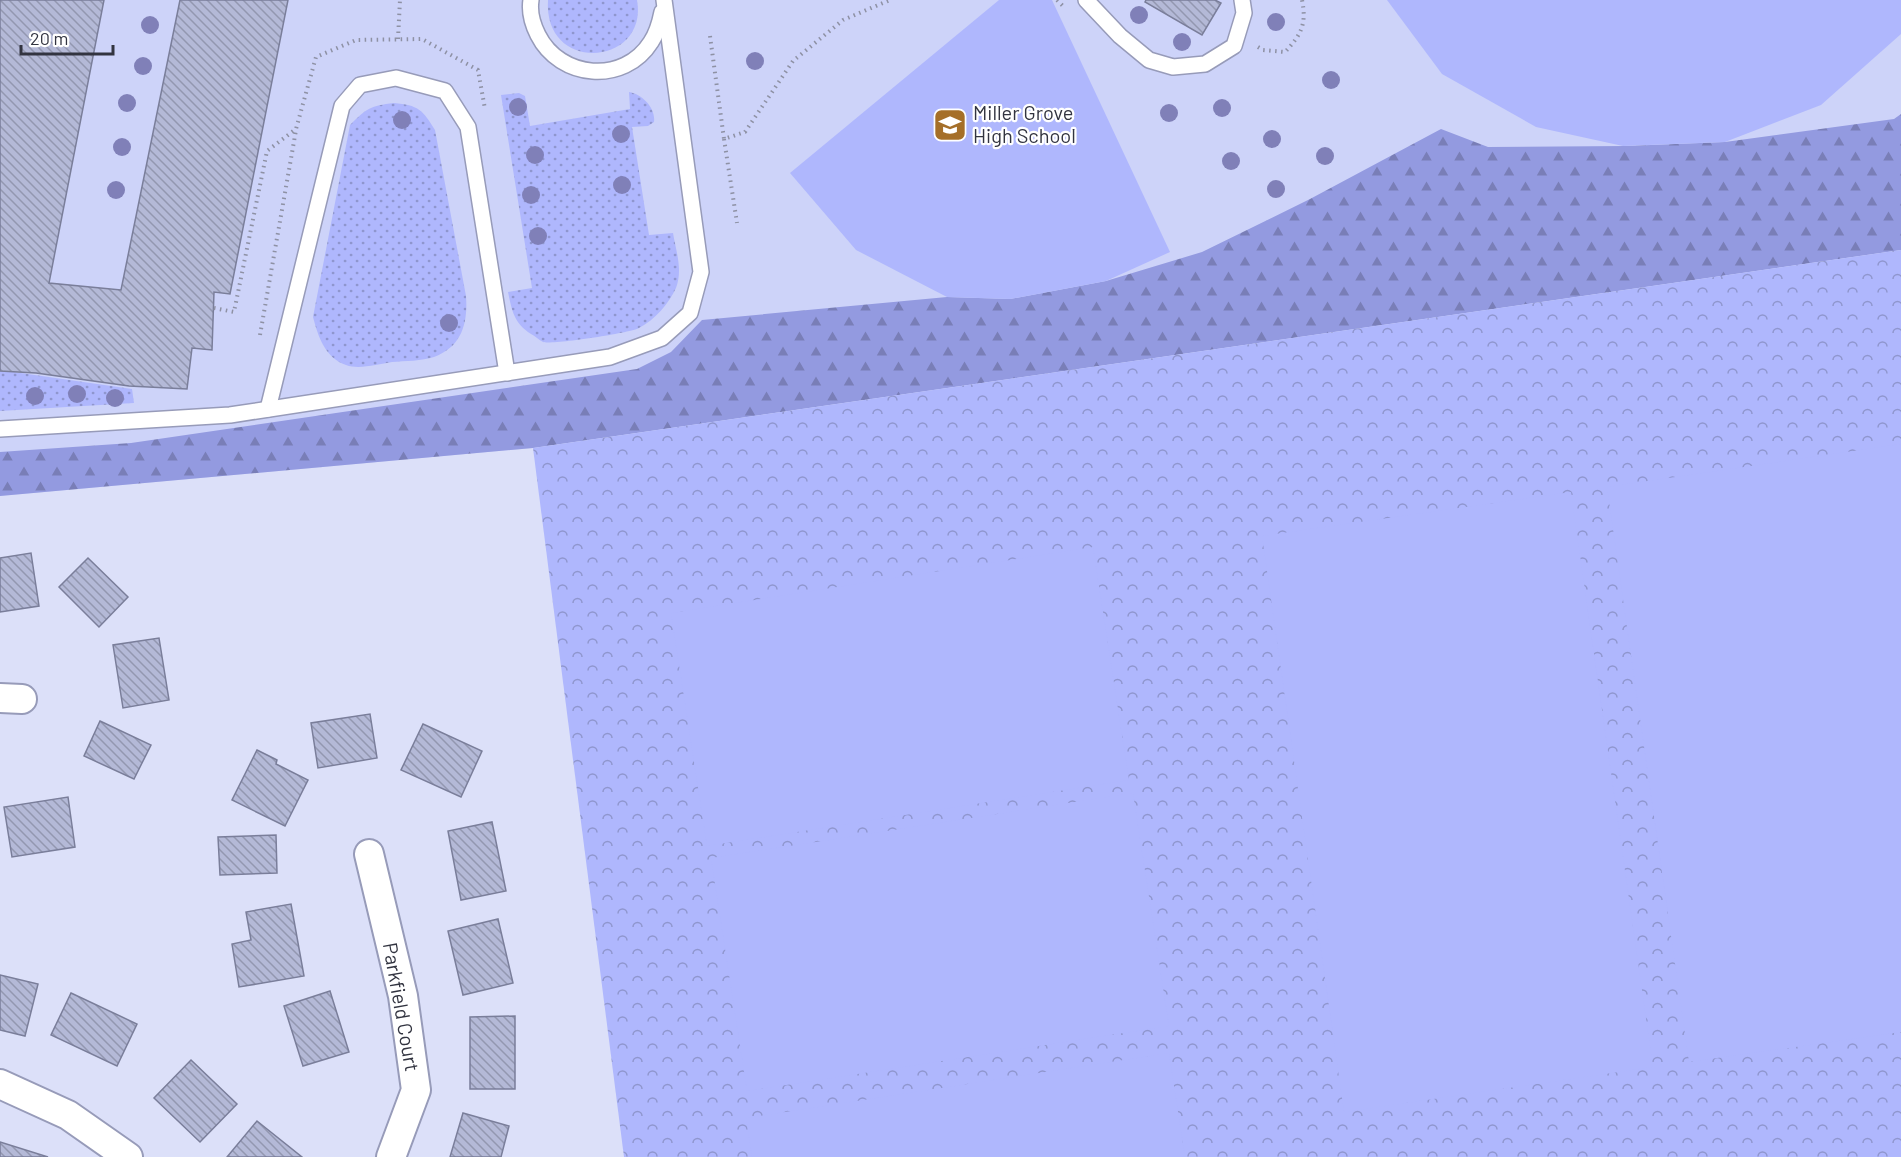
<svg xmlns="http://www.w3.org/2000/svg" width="1901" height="1157" font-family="Barlow,sans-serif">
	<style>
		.built { fill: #cdd3f9 }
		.grass { fill: url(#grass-dots) }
		.forest { fill: url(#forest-firs) }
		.park { fill: url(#park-crowns) }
		.garden { fill: #afb7fd }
		.building { fill: url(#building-back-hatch); stroke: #7a7e9a; stroke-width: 1.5 }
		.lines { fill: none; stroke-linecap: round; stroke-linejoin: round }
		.lane-casing { stroke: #979bb9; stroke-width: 18 }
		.street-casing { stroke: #979bb9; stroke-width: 32 }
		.path { stroke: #8e91a4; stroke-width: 4; stroke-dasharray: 1.5 4.5; stroke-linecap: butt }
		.lane { stroke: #fff; stroke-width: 15 }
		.street { stroke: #fff; stroke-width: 28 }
		.tree { fill: #8080b8 }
		.labels { text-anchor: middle; stroke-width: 4.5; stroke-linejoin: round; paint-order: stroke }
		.poi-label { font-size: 20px; fill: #323440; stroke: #fff; text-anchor: start }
		.street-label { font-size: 20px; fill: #323440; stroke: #fff }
	</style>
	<defs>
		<pattern id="grass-dots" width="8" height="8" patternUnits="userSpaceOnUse" patternTransform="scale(1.5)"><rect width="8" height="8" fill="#afb7fd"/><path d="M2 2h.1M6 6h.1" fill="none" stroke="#8f96ce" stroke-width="1.8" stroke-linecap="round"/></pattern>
		<pattern id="forest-firs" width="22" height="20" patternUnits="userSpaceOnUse" patternTransform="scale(1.5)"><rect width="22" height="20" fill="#939ae0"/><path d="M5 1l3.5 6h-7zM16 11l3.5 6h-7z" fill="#797eb7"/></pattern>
		<pattern id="park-crowns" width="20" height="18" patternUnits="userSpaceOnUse" patternTransform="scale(1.5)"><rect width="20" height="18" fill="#afb7fd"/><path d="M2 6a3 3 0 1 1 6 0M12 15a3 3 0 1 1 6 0" fill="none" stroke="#8f96ce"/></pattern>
		<pattern id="building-back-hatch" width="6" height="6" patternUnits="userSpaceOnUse" patternTransform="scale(1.5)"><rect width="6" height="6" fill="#b4b9d7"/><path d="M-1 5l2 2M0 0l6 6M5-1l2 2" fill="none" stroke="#9397b0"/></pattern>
	</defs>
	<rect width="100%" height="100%" fill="#dce0f9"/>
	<polygon class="built" points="0,0 1901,0 1901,250 533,448 0,496"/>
	<g class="grass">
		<path d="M548,0h89c12,66 -94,75 -89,0z"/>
		<path d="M629,92c13,2 27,16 25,30l-6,4 -16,1 17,108 24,-2c3,18 10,37 3,55 -7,15 -21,32 -37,40 -9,5 -87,17 -96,14 -4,-2 -8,-6 -12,-8 -17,-11 -19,-23 -23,-42l24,-4 -31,-193 18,-2 6,3 5,30 100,-17z"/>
		<path d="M394,103c24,2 29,7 41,27l31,166c2,27 -4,51 -32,61 -12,4 -29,4 -42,5 -14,2 -33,8 -46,3 -21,-7 -28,-29 -33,-48l37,-192c17,-17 20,-19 44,-22z"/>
		<polygon points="0,370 132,389 134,403 0,411"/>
	</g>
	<polygon class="forest" points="1901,114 1901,250 533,448 0,496 0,452 131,443 637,369 671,352 702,320 947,297 1010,299 1106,281 1202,252 1310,199 1441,129 1488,147 1626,146 1725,142 1894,119"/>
	<polygon class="park" points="1901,250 1901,1157 624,1157 533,448"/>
	<g class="garden">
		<polygon points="999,0 1052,0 1170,252 1106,281 1010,299 947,297 856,250 790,173"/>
		<polygon points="1387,0 1901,0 1901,34 1821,105 1725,142 1623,146 1536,127 1442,74"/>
		<polygon points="1901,444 1901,1032 1689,1062 1607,487"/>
		<polygon points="1571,492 1653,1067 1344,1112 1262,536"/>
		<polygon points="1093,547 1129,780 707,846 671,613"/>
		<polygon points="1133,793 1169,1026 747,1091 711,858"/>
		<polygon points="1169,1053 1185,1157 752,1157 746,1118"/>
	</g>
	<g class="building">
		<polygon points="0,0 104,0 49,283 121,290 180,0 288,0 230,294 214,292 212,350 192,348 187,389 129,386 36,373 0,371"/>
		<polygon points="1146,0 1215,0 1221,3 1202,35 1145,2"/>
		<polygon points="31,553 39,606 0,612 0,558"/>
		<polygon points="88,558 128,597 99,627 59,587"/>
		<polygon points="159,638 169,700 123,708 113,645"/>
		<polygon points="370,714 377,758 318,768 311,723"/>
		<polygon points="100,721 151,745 134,779 84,756"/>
		<polygon points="423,724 482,751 461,797 401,770"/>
		<polygon points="257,750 277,760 276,764 308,780 285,826 232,800"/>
		<polygon points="68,797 75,847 12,857 4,807"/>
		<polygon points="492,822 506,891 461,900 448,831"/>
		<polygon points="276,835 277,873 220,875 218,837"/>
		<polygon points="291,904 304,976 239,987 232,944 251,940 246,912"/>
		<polygon points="498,919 513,983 463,995 448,931"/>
		<polygon points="0,975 38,984 25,1036 0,1030"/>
		<polygon points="330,991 349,1052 303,1066 284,1006"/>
		<polygon points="71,993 137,1024 117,1066 51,1035"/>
		<polygon points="515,1016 515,1089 470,1089 470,1017"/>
		<polygon points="191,1060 237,1104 200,1142 154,1098"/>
		<polygon points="463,1113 509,1126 501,1157 450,1157"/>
		<polygon points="257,1121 302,1157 227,1157"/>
		<polygon points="0,1142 48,1157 0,1157"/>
	</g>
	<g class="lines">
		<defs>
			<g id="lane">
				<path d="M531,0c-2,12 2,25 7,35 22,44 86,50 113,7 6,-9 9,-20 11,-30"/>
				<polyline points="1086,0 1120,36 1149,60 1173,67 1205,64 1234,46 1244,13 1242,0"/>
				<polyline points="268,409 342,106 360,85 396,78 445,91 468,127 507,373"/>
				<polyline points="0,429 230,415 610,357 662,338 690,313 701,272 664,0"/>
			</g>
			<g id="street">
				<polyline points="0,698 22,699"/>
				<polyline points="369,854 403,996 416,1090 391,1157"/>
				<polyline points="0,1084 68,1115 128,1157"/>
			</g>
		</defs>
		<use href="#lane" class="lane-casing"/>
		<use href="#street" class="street-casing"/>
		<g class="path">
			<polyline points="1057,0 1063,6"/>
			<polyline points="710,36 724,139 745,132 793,61 843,20 890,0"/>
			<polyline points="398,39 400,0"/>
			<path d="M1258,47l5,3 22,2c16,-17 22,-28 17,-52"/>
			<polyline points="724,139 737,223"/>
			<polyline points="214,308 234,312 267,151 296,129 316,57 356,40 422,39 478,70 485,109"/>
			<polyline points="260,335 296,130"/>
		</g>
		<use href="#lane" class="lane"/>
		<use href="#street" class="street"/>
	</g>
	<g class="tree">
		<circle cx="1139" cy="15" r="9"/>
		<circle cx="1276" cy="22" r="9"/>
		<circle cx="150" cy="25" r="9"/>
		<circle cx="1182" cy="42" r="9"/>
		<circle cx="755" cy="61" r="9"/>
		<circle cx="143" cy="66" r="9"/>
		<circle cx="1331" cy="80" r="9"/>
		<circle cx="127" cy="103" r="9"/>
		<circle cx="518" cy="107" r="9"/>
		<circle cx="1222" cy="108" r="9"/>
		<circle cx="1169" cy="113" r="9"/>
		<circle cx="402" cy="120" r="9"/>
		<circle cx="621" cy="134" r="9"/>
		<circle cx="1272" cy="139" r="9"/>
		<circle cx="122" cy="147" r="9"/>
		<circle cx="535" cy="155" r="9"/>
		<circle cx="1325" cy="156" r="9"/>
		<circle cx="1231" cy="161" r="9"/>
		<circle cx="622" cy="185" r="9"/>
		<circle cx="1276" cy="189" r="9"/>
		<circle cx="116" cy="190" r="9"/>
		<circle cx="531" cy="195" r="9"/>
		<circle cx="538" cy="236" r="9"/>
		<circle cx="449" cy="323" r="9"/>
		<circle cx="77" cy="394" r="9"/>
		<circle cx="35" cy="396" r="9"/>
		<circle cx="115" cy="398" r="9"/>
	</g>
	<defs>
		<symbol id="school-square" viewBox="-11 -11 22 22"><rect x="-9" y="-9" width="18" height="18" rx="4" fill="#a56f29" stroke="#fff"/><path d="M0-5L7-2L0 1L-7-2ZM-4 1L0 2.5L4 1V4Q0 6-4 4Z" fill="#fff"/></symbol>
	</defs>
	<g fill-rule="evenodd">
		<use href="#school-square" x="931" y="106" width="38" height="38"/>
	</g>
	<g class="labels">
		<g class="poi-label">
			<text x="973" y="120">Miller Grove<tspan x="973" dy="23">High School</tspan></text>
		</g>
		<g class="street-label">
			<text transform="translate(401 1007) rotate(80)" y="7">Parkfield Court</text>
		</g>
	</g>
	<path d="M21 45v9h92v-9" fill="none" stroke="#323440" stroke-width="3"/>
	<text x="30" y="45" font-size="18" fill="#323440" stroke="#ffffff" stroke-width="4.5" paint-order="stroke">20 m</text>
</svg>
